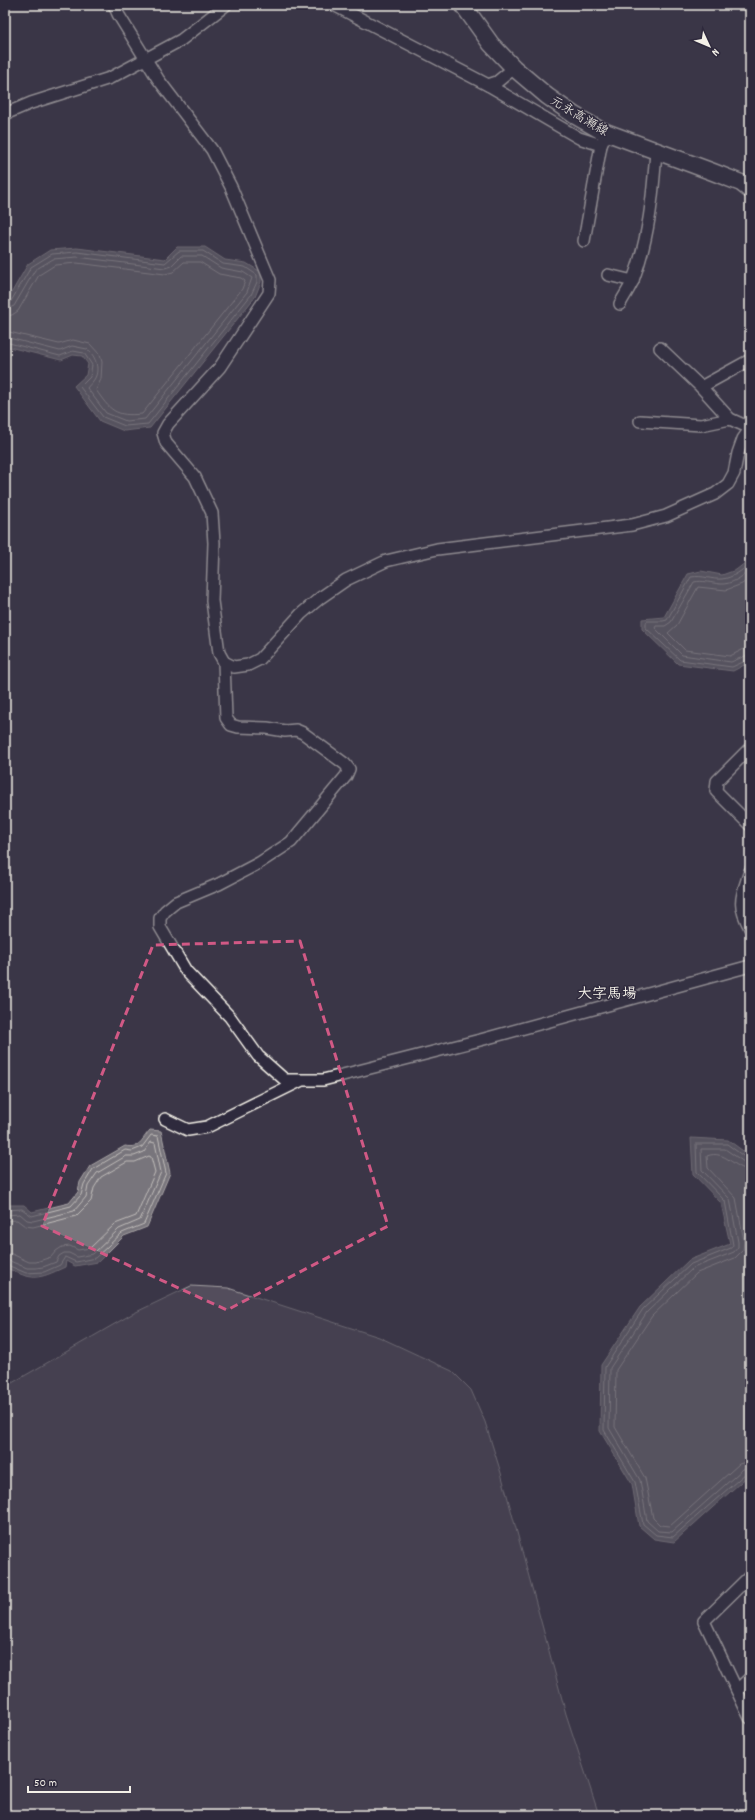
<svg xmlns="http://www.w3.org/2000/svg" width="755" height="1820" font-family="Dekko,'Klee One',sans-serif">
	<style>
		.green { fill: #534e5c; stroke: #a4a0a2 }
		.water { fill: #78747b; stroke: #aaa6a7 }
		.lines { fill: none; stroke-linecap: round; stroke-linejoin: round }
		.shore { stroke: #c2bfbc; stroke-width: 1 }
		.street-casing { stroke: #f4f1e8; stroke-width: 14 }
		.secondary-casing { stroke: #f4f1e8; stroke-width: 19 }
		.street { stroke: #2f2a3d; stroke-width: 11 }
		.secondary { stroke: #2f2a3d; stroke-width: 16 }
		.marked { fill: none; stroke: #d15985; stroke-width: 3; stroke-dasharray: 8 5; stroke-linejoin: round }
		.labels { text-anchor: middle; stroke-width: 3; stroke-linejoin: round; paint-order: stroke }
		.street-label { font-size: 13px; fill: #f4f1e8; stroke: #2f2a3d }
		.quarter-label { font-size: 15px; font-weight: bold; fill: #f4f1e8; stroke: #2f2a3d }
	</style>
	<rect width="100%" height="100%" fill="#3b3647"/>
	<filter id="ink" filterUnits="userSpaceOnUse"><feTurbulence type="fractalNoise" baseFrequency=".025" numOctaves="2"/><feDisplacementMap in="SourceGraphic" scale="8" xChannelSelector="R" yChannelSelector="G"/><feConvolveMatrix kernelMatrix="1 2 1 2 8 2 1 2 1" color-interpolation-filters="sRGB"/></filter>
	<g filter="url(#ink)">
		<polygon class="green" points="191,1286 228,1288 379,1337 452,1371 471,1390 485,1422 501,1473 566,1714 599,1815 5,1815 5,1387 132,1314"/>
		<g class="water">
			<polygon points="177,247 205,247 225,260 246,263 261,272 261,282 255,297 150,428 124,431 100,421 74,386 86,375 88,364 82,356 73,355 61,360 5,346 5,304 28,264 50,250 77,248 165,259"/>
			<polygon points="750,559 750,662 733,671 678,664 642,629 642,619 664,617 688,574 701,571 722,575 736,570"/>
			<path d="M150,1130l11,1 9,42 -23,54 -23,9 -26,26 -23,4 -9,-5 -1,6c-28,13 -32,14 -60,0v-60l3,-2h16l8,7 37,-9 9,-11 2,-10 10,-16 35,-20c15,3 16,-6 25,-16z"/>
			<polygon points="691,1138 728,1140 750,1156 750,1474 674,1542 654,1539 639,1526 632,1484 600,1431 601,1365 640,1307 689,1260 730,1244 721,1203 693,1174"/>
		</g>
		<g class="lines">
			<g class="shore">
				<polyline points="5,305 10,303 31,267 52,254 77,252 165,263 179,251 203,251 223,264 245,267 257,275 257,282 251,295 148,424 125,426 103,417 80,387 90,377 92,365 84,353 73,351 60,356 5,342"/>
				<path d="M5,310l9,-4 21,-36 18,-11 24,-2 88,11 6,-2 10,-10h21l19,12 22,4 9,6 -5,14 -102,127 -19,2 -20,-8 -19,-25c2,-3 4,-4 6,-7 8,-10 3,-25 -6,-32l-15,-3 -12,5 -55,-14"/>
				<path d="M5,316l7,-1 6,-4 21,-36 16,-10 22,-2 88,11 8,-2 11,-10h16l19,12 22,4 4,3 -3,8 -100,125c-27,3 -32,-4 -46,-24l5,-11 1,-17 -2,-7 -10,-11 -17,-4 -14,4 -54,-13"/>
				<path d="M750,564c-8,6 -17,14 -28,15 -11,1 -18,-4 -31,-2l-24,43 -4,1h-16l-1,2v5l34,32 52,7 18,-8"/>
				<path d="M750,570c-8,7 -19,15 -30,14 -9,-1 -17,-4 -26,-2l-23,40 -6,4h-9l-1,2 27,27 49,7 19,-8"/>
				<polyline points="750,578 742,584 726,590 698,587 677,625 668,633 685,650 730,656 744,649 750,648"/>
				<polyline points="750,1159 746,1158 727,1144 696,1144 697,1172 725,1201 733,1245 731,1248 691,1264 643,1309 605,1367 604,1430 635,1482 643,1524 656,1535 673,1537 746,1473 750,1472"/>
				<polyline points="750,1164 744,1162 725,1149 701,1149 702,1170 730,1199 738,1242 738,1247 734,1252 693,1268 647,1312 610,1368 609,1428 640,1480 647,1521 658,1531 672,1532 743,1469 750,1467"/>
				<path d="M750,1170c-16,-1 -25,-21 -43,-14l1,12 28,30 8,43 -1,9 -8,8 -38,15 -45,43 -36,54 -1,57 30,51 8,40 7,7 10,1 69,-62 11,-3"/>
				<polyline points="5,1210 22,1209 32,1216 71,1206 81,1195 84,1184 93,1169 125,1150 132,1151 142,1147 151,1135 158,1136 166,1173 144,1224 122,1233 95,1258 76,1262 65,1257 60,1265 44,1272 26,1273 5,1264"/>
				<polyline points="5,1215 20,1214 27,1220 33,1221 74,1211 86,1197 88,1186 97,1173 126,1156 134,1156 144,1152 151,1142 155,1143 161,1172 140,1220 119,1229 93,1254 77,1257 69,1253 64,1253 59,1256 56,1262 43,1267 36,1268 27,1268 5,1259"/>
				<polyline points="5,1221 17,1220 25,1226 33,1227 76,1216 91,1201 94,1188 101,1177 127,1162 135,1162 149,1156 151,1157 155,1172 136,1216 115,1224 90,1248 78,1250 70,1246 62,1247 56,1251 51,1257 36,1262 29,1262 12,1254 5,1253"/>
			</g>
			<defs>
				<g id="street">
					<polyline points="114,5 118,14 158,79 212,150 231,187 270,280 269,293 220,367 168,424 163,433 166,443 195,477 212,513 214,543 212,601 219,653 224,662 226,718 231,725 238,727 267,728 285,731 296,730 303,733 345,764 349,769 346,776 291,842 259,863 219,884 176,902 165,911 160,918 160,927 186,971 230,1017 258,1056 285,1080 323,1080 484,1039 750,966"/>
					<polyline points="334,5 488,85 497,82 514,68"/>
					<polyline points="488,85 579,138 601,145 607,133"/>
					<polyline points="5,114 31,103 110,78 181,40 226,5"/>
					<polyline points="584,241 601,145"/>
					<polyline points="608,275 633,281"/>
					<path d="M620,304c4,-8 10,-16 13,-24 16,-41 20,-86 23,-129"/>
					<polyline points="660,348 701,387"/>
					<polyline points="750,360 701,387 730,419 750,428"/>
					<polyline points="640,421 701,425 730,419"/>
					<polyline points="224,662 234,667 248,665 260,659 301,614 320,598 346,580 386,561 437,549 632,525 666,516 715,494 728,484 734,473 738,453 743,439 750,429"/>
					<polyline points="750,748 717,781 716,791 750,825"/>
					<path d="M750,871c-8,25 -14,32 0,57"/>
					<polyline points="165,1119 188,1130 207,1127 300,1081"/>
					<polyline points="750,1576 704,1621 750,1718"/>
					<polyline points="737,1690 750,1678"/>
				</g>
				<polyline id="secondary" points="463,5 491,44 514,68 547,96 574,115 600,130 713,172 741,183 750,190"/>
			</defs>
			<use href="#street" class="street-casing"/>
			<use href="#secondary" class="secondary-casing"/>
			<use href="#street" class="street"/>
			<use href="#secondary" class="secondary"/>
		</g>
	</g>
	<path d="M0 0H755V1820H0ZM300,941l88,285 -161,84 -185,-84 111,-281z" fill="#3b3647" fill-opacity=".55" fill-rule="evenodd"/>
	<path class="marked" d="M300,941l88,285 -161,84 -185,-84 111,-281z"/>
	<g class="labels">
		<g class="street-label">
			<text transform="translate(580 115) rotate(31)" y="5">元永高瀬線</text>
		</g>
		<g class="quarter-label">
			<text x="607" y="998">大字馬場</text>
		</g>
	</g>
	<rect width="755" height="1820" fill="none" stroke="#2f2a3d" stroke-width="20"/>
	<rect x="10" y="10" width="735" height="1800" fill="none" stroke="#f4f1e8" stroke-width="1.5" filter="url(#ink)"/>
	<g transform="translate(709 46) rotate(134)" stroke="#2f2a3d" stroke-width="3" paint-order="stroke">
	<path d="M0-3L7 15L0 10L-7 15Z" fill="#f4f1e8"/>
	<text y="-6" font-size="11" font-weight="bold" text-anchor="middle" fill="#f4f1e8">N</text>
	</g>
	<path d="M28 1786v6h102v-6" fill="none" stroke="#f4f1e8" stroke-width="2"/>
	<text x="34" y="1786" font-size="12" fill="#f4f1e8" stroke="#2f2a3d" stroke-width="3" paint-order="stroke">50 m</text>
</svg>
